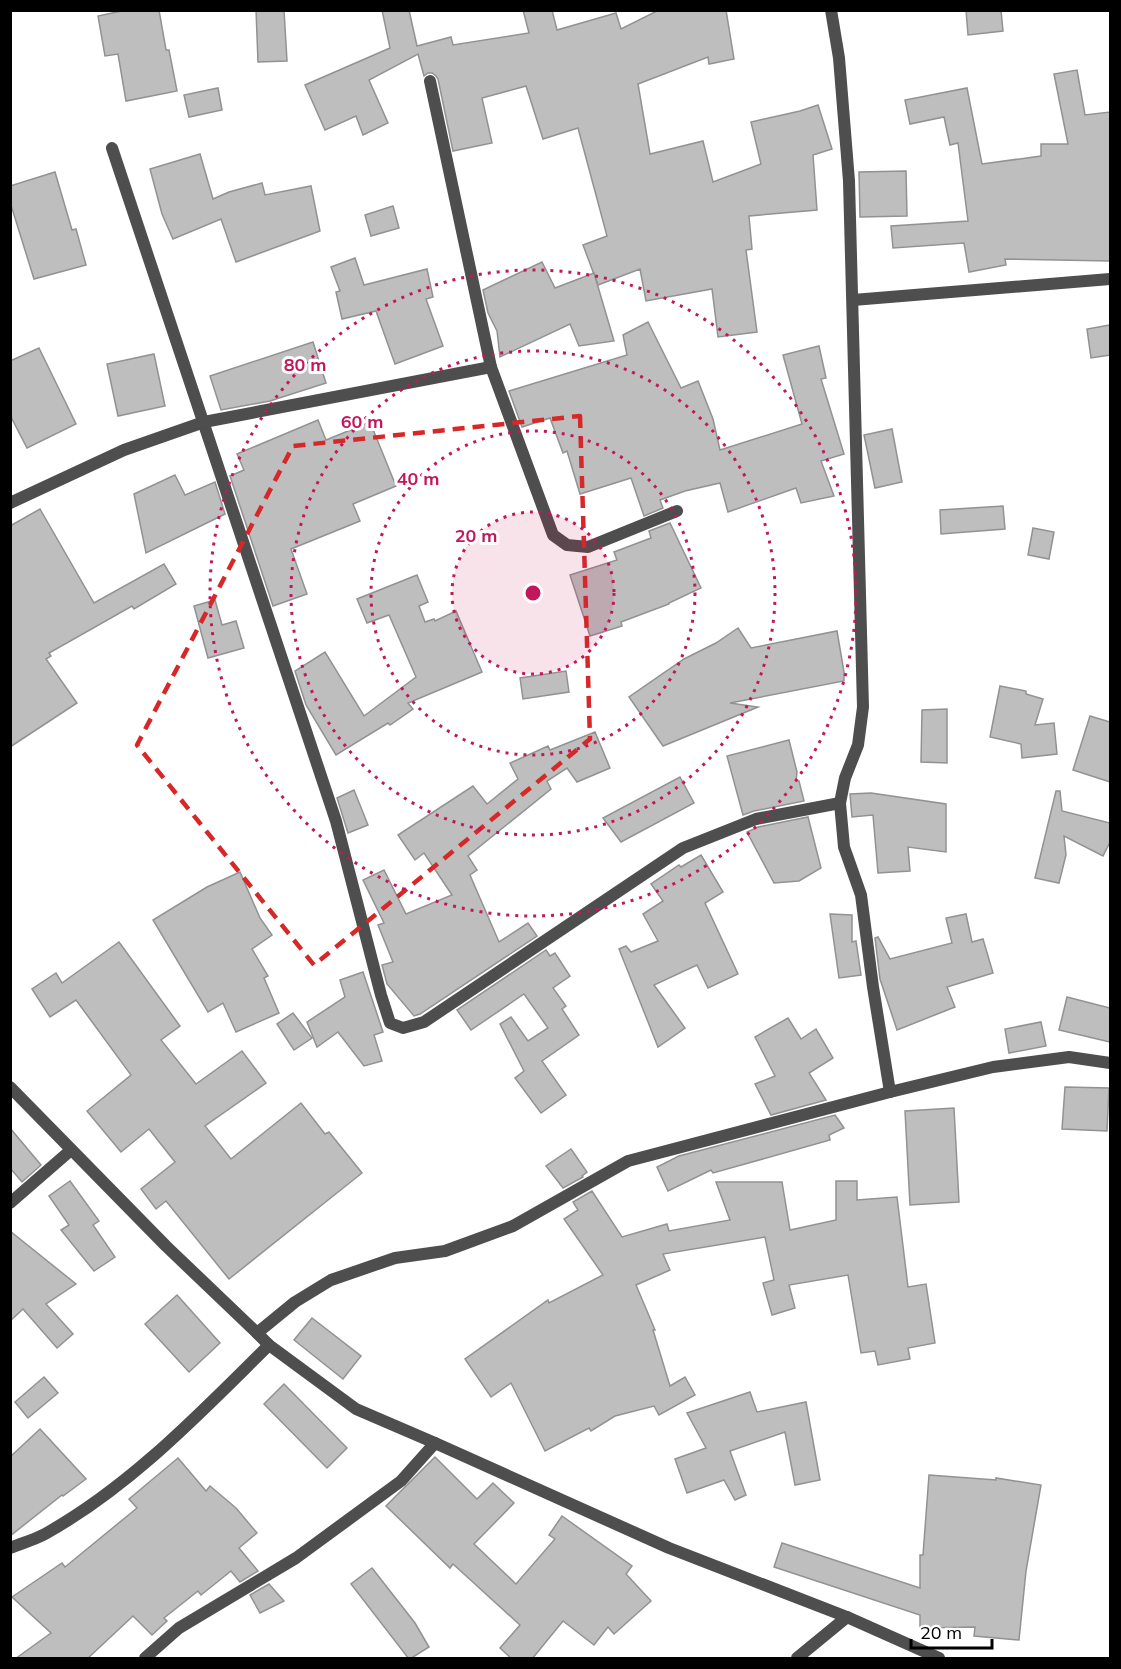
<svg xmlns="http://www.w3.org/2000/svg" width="1121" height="1669" font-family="Mulish,sans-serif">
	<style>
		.building { fill: #bebebe; stroke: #929292; stroke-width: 1.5 }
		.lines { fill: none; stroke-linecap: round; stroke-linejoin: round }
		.minor { stroke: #4e4e4e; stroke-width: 12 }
		.marked { fill: none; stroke: #d62828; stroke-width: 4.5; stroke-dasharray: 12 8; stroke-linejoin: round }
		.ring { fill: none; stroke: #c2185b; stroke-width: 3; stroke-dasharray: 3 6 }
		.centre { fill: #c2185b; stroke: #fff; stroke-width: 3 }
		.ring-label { font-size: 18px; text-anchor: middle; font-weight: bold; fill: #c2185b; stroke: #fff; stroke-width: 6; stroke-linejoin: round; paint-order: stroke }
	</style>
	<rect width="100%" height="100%" fill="#fff"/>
	<g class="building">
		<polygon points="126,10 159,10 166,50 169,50 177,91 126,101 118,54 105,56 98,16"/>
		<polygon points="256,10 284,10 287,61 258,62"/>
		<polygon points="382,10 409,10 417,46 451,37 453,45 529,33 523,10 552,10 557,30 616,13 621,29 659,10 726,10 734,59 709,64 708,57 638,84 650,154 703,141 713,182 761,164 751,122 800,111 818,105 832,149 813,155 817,210 749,216 752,249 746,250 757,332 718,337 712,289 646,301 640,269 598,285 583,245 607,236 578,128 543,139 526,86 482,98 492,143 453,151 438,79 436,76 432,73 428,73 424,76 418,54 369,80 388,123 363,135 356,116 325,130 305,85 390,48"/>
		<polygon points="966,10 1001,10 1003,31 968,35"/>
		<polygon points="1077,70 1085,115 1110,112 1110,261 1005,259 1006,265 969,272 964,243 893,248 891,226 968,221 958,143 950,145 944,117 910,124 905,100 967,88 982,164 1041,156 1041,144 1068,144 1054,74"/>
		<polygon points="218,88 222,110 189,117 184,95"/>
		<polygon points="200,154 213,199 229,192 262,183 265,195 311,186 320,231 236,262 221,219 173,239 162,214 150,169"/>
		<polygon points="906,171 907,216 860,217 859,172"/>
		<polygon points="55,172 72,230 76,229 86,265 34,279 10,202 10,186"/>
		<polygon points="393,206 399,228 371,236 365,215"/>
		<polygon points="355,258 364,285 427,269 433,297 426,299 443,346 395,364 376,311 342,319 336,292 340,291 331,267"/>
		<polygon points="542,262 555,288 594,273 614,341 579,346 570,324 500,357 497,331 488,313 483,290"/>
		<polygon points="648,322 681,388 698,381 713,419 720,450 802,424 783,355 819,346 826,378 821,379 844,454 821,461 834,496 801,503 796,488 728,512 720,483 685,491 660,500 663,508 644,516 631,478 580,494 567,451 563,453 550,418 522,427 509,391 627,355 623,335"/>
		<polygon points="1110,325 1110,355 1091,358 1087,329"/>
		<polygon points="313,342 326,383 270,401 221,410 210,376"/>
		<polygon points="39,348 76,424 27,448 10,415 10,361"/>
		<polygon points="154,354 165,406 118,416 107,364"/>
		<polygon points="318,420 326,440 370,422 396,486 353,504 360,521 291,549 307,594 273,606 230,476 244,470 237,454"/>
		<polygon points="892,429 902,482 875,488 864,435"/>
		<polygon points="175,475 185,495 215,482 225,514 146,553 134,494"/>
		<polygon points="1003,506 1005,529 941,534 940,510"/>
		<polygon points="40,509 94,603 164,564 176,584 134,609 132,606 49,653 51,656 46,659 77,703 10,747 10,526"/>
		<polygon points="670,523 701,588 669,603 669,604 621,622 622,626 590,636 570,575 617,560 614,552 651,538 649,531"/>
		<polygon points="1033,528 1054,532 1049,559 1028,555"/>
		<polygon points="417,575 428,602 419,606 425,622 434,619 435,621 456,611 482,672 408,703 413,709 390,725 388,723 336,755 306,705 295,671 325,652 364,716 416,677 389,615 367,623 357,599"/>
		<polygon points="215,600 222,625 236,621 244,648 208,658 194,606"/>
		<polygon points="738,628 751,648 837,631 844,672 844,681 730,703 758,707 663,746 629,697 684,659 716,643"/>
		<polygon points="566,671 569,692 523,699 520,678"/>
		<polygon points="1000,686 1026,691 1026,694 1043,699 1035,725 1054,723 1057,754 1022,758 1021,744 990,737"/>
		<polygon points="947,709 947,763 921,762 922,710"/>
		<polygon points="1090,716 1110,722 1110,782 1073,770"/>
		<polygon points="595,732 610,768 577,782 567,768 547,781 551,789 468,856 477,870 470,875 499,942 528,923 537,936 420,1014 414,1016 387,984 382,965 393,962 378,925 384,923 363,880 384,870 406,914 452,895 424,853 415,860 398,835 473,786 487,804 518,779 510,763 548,746 550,750"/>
		<polygon points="789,740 797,772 796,781 799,781 804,801 754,811 743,815 727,756"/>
		<polygon points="680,777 694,803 621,842 603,818"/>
		<polygon points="354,790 368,825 348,833 337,798"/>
		<polygon points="1056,791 1060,791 1062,811 1110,823 1110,842 1103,856 1064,836 1066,855 1059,883 1035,878"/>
		<polygon points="871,793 946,804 946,852 908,847 910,871 878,873 873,815 852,817 850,794"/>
		<polygon points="808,817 821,868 799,881 774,883 747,832 758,827"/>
		<polygon points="701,855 723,892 705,903 738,974 708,988 697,965 654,985 685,1028 658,1047 619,949 626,946 631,952 658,941 643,914 663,901 651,884 679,865 681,867"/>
		<polygon points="240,872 260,918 272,935 252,949 268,976 264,978 279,1013 236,1032 223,1003 208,1012 153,920 207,887"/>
		<polygon points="830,914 852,915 852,942 856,941 861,975 839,978"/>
		<polygon points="966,914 972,942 983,939 993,973 947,987 955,1007 897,1030 880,979 875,938 878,937 890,959 952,943 946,918"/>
		<polygon points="119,942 180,1026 161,1040 196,1084 242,1051 266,1083 205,1126 231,1159 301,1103 325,1134 329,1132 362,1173 229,1279 166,1201 156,1209 141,1189 175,1162 149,1129 121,1152 87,1111 131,1075 76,1000 50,1017 32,989 56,973 62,983"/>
		<polygon points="546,950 550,956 555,953 570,976 553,988 566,1006 562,1009 579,1035 542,1061 566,1095 541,1113 515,1078 524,1071 500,1024 511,1017 528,1041 548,1028 524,994 471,1030 457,1010"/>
		<polygon points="363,972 383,1032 374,1035 382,1061 364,1066 338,1032 317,1047 307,1022 345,997 340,980"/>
		<polygon points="1067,997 1110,1008 1110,1042 1059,1030"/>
		<polygon points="293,1013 312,1038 294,1050 277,1024"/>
		<polygon points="788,1018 801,1039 816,1029 833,1058 809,1073 826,1100 771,1115 755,1084 775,1076 755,1037"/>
		<polygon points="1041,1022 1046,1046 1009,1053 1005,1029"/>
		<polygon points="1065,1087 1109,1088 1107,1131 1062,1129"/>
		<polygon points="954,1108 959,1202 910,1205 905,1111"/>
		<polygon points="835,1115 844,1128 829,1135 830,1140 713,1173 711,1170 668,1191 657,1167 679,1156"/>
		<polygon points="10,1128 41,1165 22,1182 10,1168"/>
		<polygon points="571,1149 587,1172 582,1176 583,1177 563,1188 546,1166"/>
		<polygon points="70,1181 99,1221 93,1225 115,1257 94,1271 61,1230 69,1225 49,1196"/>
		<polygon points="836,1181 857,1181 857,1200 897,1197 908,1287 926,1284 935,1343 908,1348 910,1359 878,1365 875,1351 861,1353 848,1275 789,1285 795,1308 772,1315 763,1283 774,1280 765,1237 663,1254 670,1270 636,1285 655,1330 653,1330 670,1386 685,1377 695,1395 659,1415 654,1406 615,1416 591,1431 589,1428 545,1451 511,1383 491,1397 465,1359 548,1300 549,1303 603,1275 564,1219 578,1210 573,1202 592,1191 622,1237 667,1224 669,1231 730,1220 716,1182 782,1182 790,1230 836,1220"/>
		<polygon points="10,1231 76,1284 46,1304 73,1334 57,1348 23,1309 10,1321"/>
		<polygon points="177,1295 220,1343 189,1372 145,1324"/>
		<polygon points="312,1318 361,1356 343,1379 294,1340"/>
		<polygon points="44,1377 58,1393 28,1418 15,1402"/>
		<polygon points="284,1384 347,1448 327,1468 264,1404"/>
		<polygon points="750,1392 757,1412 806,1402 820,1480 795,1485 785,1432 730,1451 746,1495 735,1500 724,1480 687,1493 675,1459 706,1448 687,1413"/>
		<polygon points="40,1429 86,1479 63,1496 62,1495 10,1536 10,1457"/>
		<polygon points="435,1457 477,1499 493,1483 514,1503 474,1544 516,1584 555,1539 549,1535 562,1516 632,1566 626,1574 651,1601 614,1634 608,1627 594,1645 563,1621 532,1659 512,1659 500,1648 520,1625 453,1564 450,1568 386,1506"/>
		<polygon points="178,1458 206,1491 210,1486 236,1508 257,1533 239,1548 258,1571 240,1582 231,1571 201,1595 198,1591 164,1618 167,1621 152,1635 133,1616 87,1659 15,1659 51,1633 12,1597 62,1563 65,1567 137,1508 129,1499"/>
		<polygon points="929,1475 996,1480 996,1478 1041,1485 1026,1571 1019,1640 974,1636 975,1627 920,1628 920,1615 774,1567 782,1543 920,1588 920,1555 923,1555"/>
		<polygon points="372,1568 415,1623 429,1647 410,1659 409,1659 351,1584"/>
		<polygon points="269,1584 284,1601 260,1613 250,1595"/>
	</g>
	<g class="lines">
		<g class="minor">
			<polyline points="831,10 839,58 849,181 863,707 858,745 845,778 840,803 844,847 861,895 873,987 890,1092"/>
			<polyline points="430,81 491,367 553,535 567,545 588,547 677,511"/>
			<polyline points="112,148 336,821 381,995 390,1023 403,1028 424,1022 683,848 756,819 840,803"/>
			<polyline points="853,300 1110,279"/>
			<polyline points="10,503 124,450 204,422 491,367"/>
			<polyline points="10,1087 166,1246 257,1333 269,1345 356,1409 435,1443 669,1548 847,1617 939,1658"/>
			<polyline points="10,1203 71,1150"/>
			<polyline points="257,1333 295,1302 331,1280 395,1258 445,1251 513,1226 628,1161 890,1092 993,1067 1069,1057 1110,1063"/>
			<path d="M10,1548c12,-5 24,-8 35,-14 86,-48 155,-121 224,-189"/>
			<polyline points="145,1658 179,1628 296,1558 401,1481 435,1443"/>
			<polyline points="797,1658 847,1617"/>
		</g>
	</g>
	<path class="marked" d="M580,416l10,323 -276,226 -177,-220 156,-299z"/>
	<circle cx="533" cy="593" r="81" fill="#c2185b" fill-opacity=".12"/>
	<g class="ring">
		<circle cx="533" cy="593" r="81"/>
		<circle cx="533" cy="593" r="162"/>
		<circle cx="533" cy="593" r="242"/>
		<circle cx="533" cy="593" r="323"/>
	</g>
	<circle cx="533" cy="593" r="9" class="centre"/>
	<g class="ring-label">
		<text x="305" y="371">80 m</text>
		<text x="362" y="428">60 m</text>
		<text x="418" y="485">40 m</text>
		<text x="476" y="542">20 m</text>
	</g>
	<rect width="1121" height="1669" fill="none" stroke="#000000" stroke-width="24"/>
	<path d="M911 1639v9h81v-9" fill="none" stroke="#000000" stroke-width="3"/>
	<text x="920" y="1639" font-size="18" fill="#000000" stroke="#ffffff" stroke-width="4.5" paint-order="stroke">20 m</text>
</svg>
